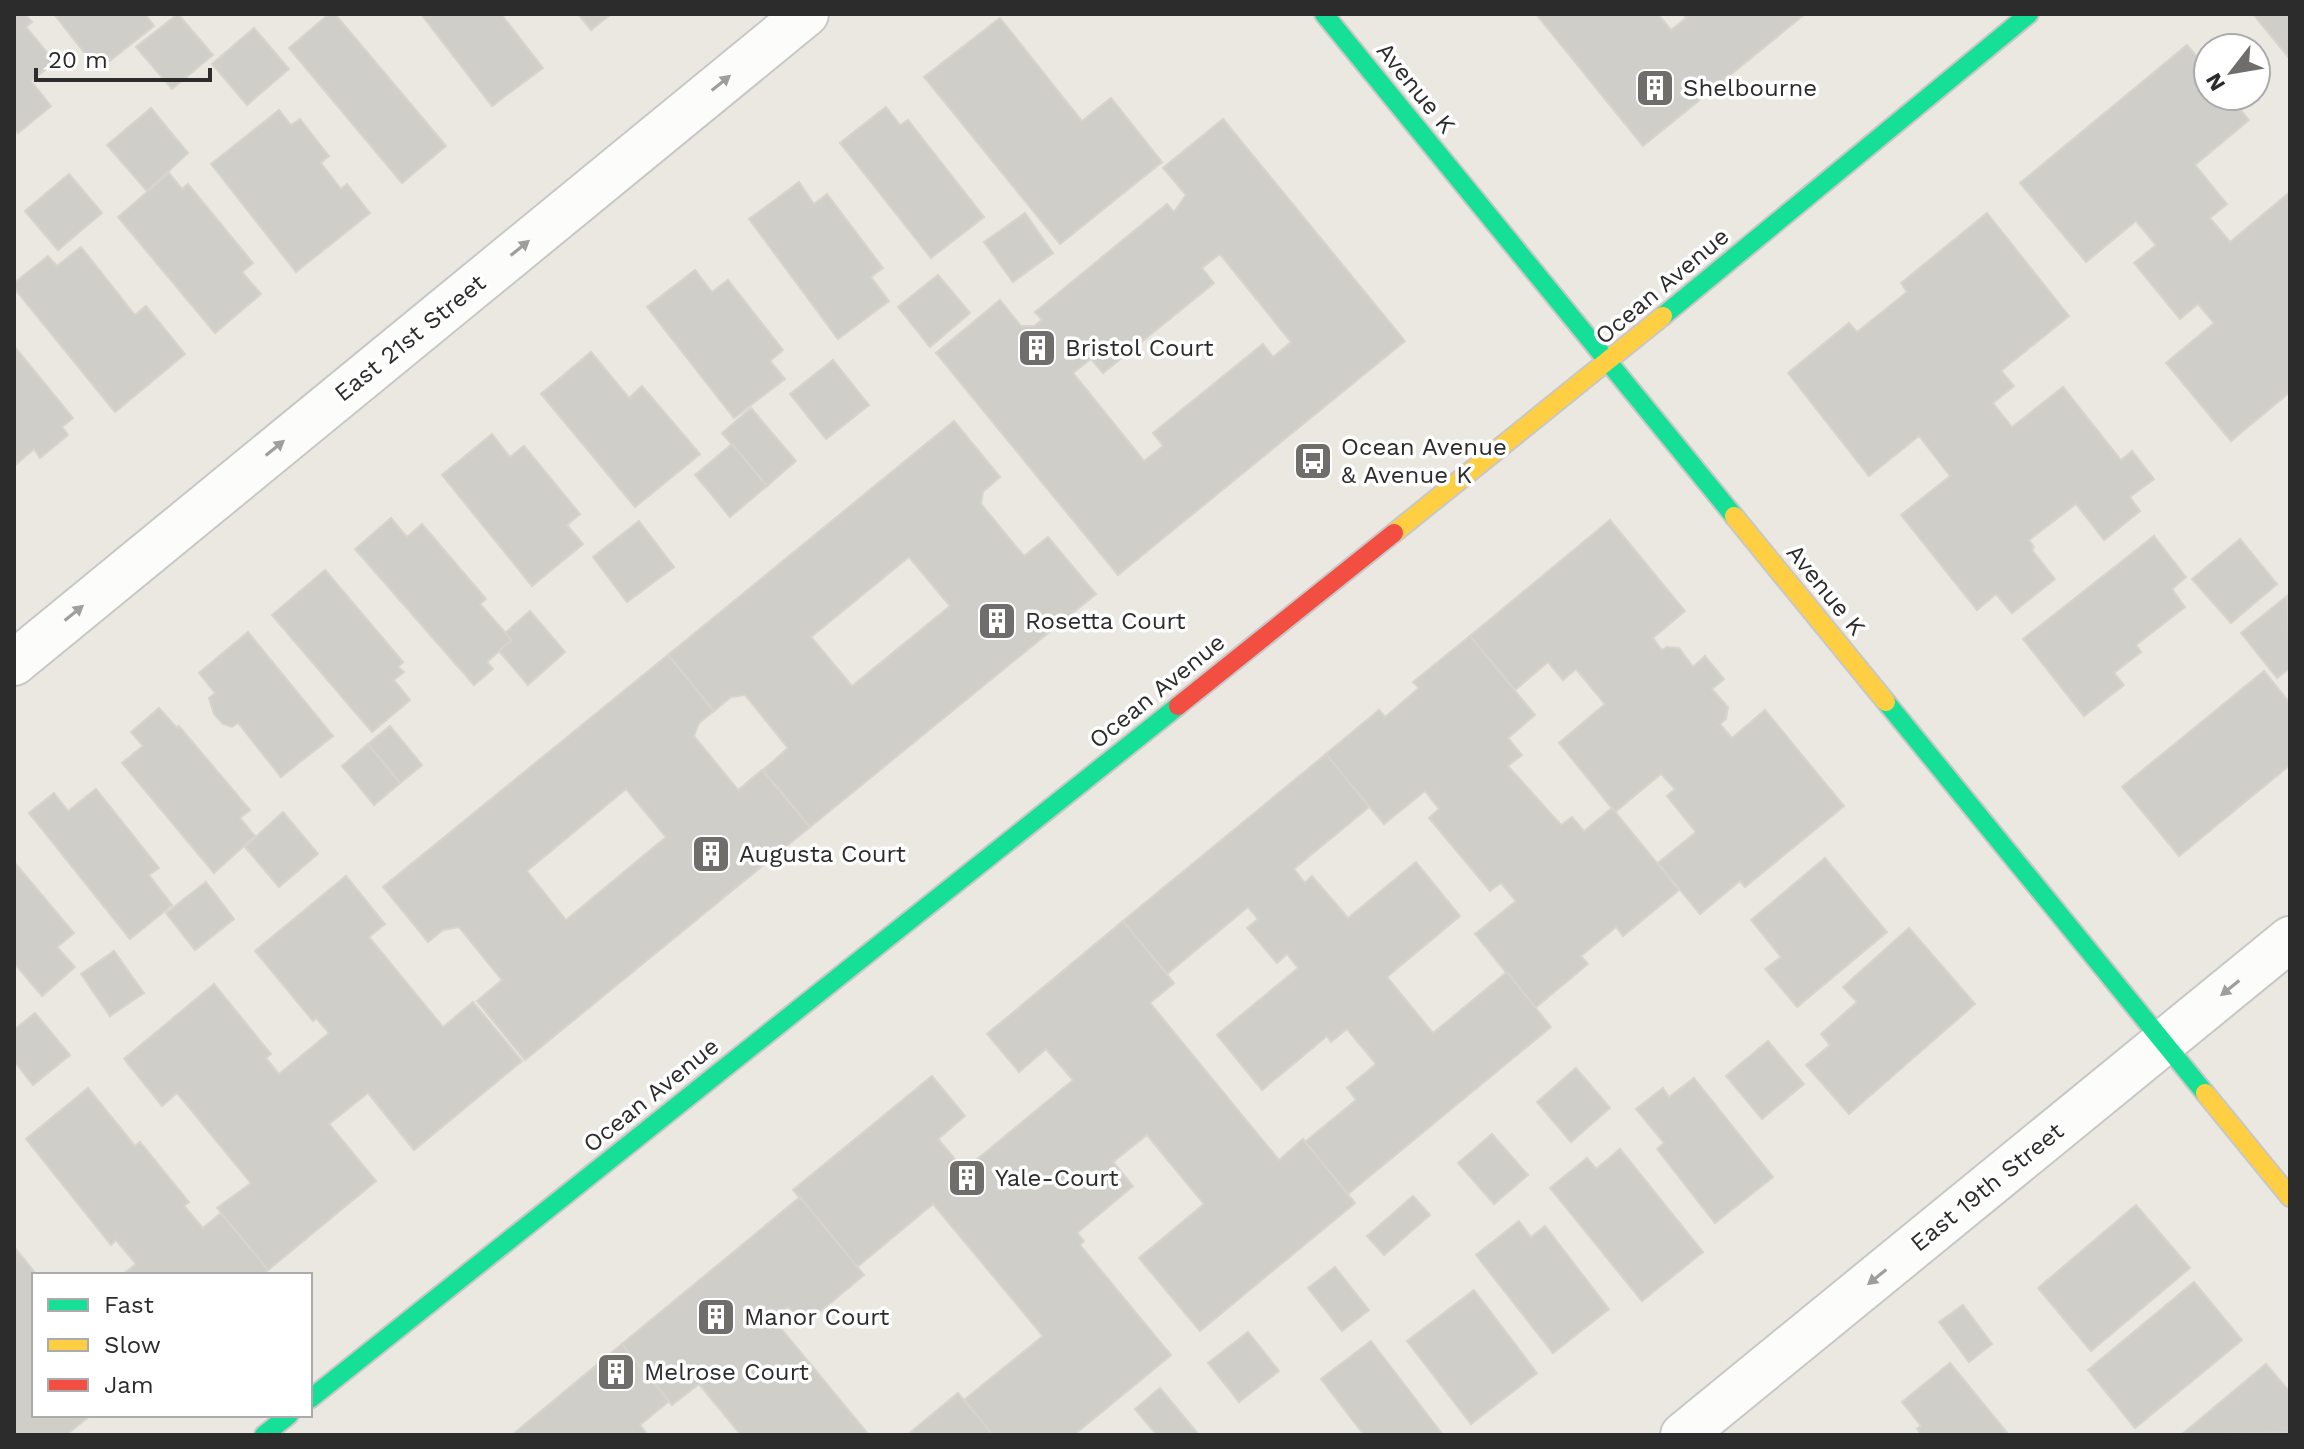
<svg xmlns="http://www.w3.org/2000/svg" width="2304" height="1449" font-family="'Work Sans',sans-serif">
	<style>
		.building { fill: #cfcec8; stroke: #d6d4cd; stroke-width: 2; fill-rule: evenodd }
		.lines { fill: none; stroke-linecap: round; stroke-linejoin: round }
		.street-casing { stroke: #c8c7c7; stroke-width: 48 }
		.fast-casing { stroke: #c8c7c7; stroke-width: 22 }
		.slow-casing { stroke: #c8c7c7; stroke-width: 22 }
		.jam-casing { stroke: #c8c7c7; stroke-width: 22 }
		.street { stroke: #fcfcfa; stroke-width: 44 }
		.fast { stroke: #16e098; stroke-width: 18 }
		.slow { stroke: #ffcf43; stroke-width: 18 }
		.jam { stroke: #f24e42; stroke-width: 18 }
		.oneway { fill: #9e9e9d }
		.labels { text-anchor: middle; stroke-width: 7; stroke-linejoin: round; paint-order: stroke }
		.street-label { font-size: 24px; fill: #2c2c2c; stroke: #fff }
		.poi-label { font-size: 24px; fill: #2c2c2c; stroke: #fff; text-anchor: start }
	</style>
	<rect width="100%" height="100%" fill="#ebe8e1"/>
	<g class="building">
		<polygon points="14,14 25,14 32,22 26,27 55,62 31,81 51,106 18,133 14,128"/>
		<polygon points="54,14 145,14 154,26 98,70"/>
		<polygon points="178,14 213,55 172,89 136,47"/>
		<polygon points="329,14 335,14 446,146 402,183 289,48"/>
		<polygon points="421,14 501,14 543,68 492,106"/>
		<polygon points="578,14 611,14 591,30"/>
		<polygon points="1536,14 1658,14 1671,30 1686,18 1683,14 1805,14 1643,146"/>
		<polygon points="2253,14 2290,14 2290,59"/>
		<polygon points="1000,18 1082,121 1111,98 1162,162 1060,244 924,77"/>
		<polygon points="254,28 289,69 247,105 212,64"/>
		<polygon points="2187,45 2208,70 2208,96 2229,96 2249,120 2195,165 2227,204 2210,218 2230,242 2290,192 2290,392 2231,441 2166,363 2214,323 2198,304 2180,319 2134,263 2156,245 2136,221 2086,262 2020,183"/>
		<polygon points="886,107 900,125 908,120 984,217 931,258 840,143"/>
		<polygon points="151,108 188,153 147,191 107,145"/>
		<polygon points="279,110 291,125 300,119 329,156 321,163 341,189 347,184 370,213 296,272 211,164"/>
		<path d="M1223,119l182,222 -287,234 -182,-222 64,-53 21,26h13l8,-6 -7,-8 132,-108 7,8 12,-17 -23,-27zM1220,254l71,88 -18,15 -10,-13 -110,89 10,13 -19,15 -71,-88 18,-14 12,14 111,-90 -12,-15z"/>
		<polygon points="169,173 182,189 188,184 253,263 242,272 261,294 215,333 118,217"/>
		<polygon points="69,174 102,213 58,250 25,211"/>
		<polygon points="799,182 814,204 827,194 883,268 871,277 889,301 838,339 749,219"/>
		<polygon points="1025,213 1053,253 1013,282 984,242"/>
		<polygon points="1987,213 2069,316 2001,371 2014,386 1993,403 2012,427 2063,387 2121,460 2132,451 2154,479 2130,497 2140,511 2104,540 2076,504 2029,540 2034,547 2032,550 2055,579 2012,613 1996,594 1977,610 1901,515 1950,476 1919,436 1869,476 1788,373 1849,323 1857,332 1907,292 1901,283"/>
		<polygon points="81,247 135,315 146,306 185,354 115,412 14,288 14,283 48,256 57,266"/>
		<polygon points="695,270 712,292 728,280 783,350 770,361 785,379 734,418 647,307"/>
		<polygon points="938,275 970,313 930,347 898,307"/>
		<polygon points="14,346 73,418 62,427 68,435 40,458 34,449 14,466"/>
		<polygon points="591,352 629,398 642,386 700,454 635,507 541,394"/>
		<polygon points="833,360 869,405 826,439 790,394"/>
		<polygon points="751,408 796,461 767,486 722,433"/>
		<path d="M954,421l46,56 -17,15 -2,12 43,52 24,-19 48,57 -286,233 -47,-57 25,-22 -43,-53 -14,2 -17,14 -46,-56zM909,557l41,49 -98,80 -41,-49z"/>
		<polygon points="492,434 510,457 524,446 580,514 567,525 583,544 532,586 442,475"/>
		<polygon points="732,444 767,486 730,517 695,475"/>
		<polygon points="391,518 407,537 422,524 486,599 480,604 512,640 487,662 493,669 474,685 355,549"/>
		<polygon points="1610,520 1685,611 1653,638 1662,650 1667,647 1679,648 1693,667 1705,656 1724,679 1712,689 1728,707 1726,719 1720,724 1732,738 1765,710 1844,806 1745,887 1740,881 1700,914 1658,863 1696,832 1667,796 1675,789 1661,774 1615,812 1559,743 1605,704 1576,669 1563,680 1548,662 1515,690 1470,636"/>
		<polygon points="639,521 674,567 627,602 593,557"/>
		<polygon points="2154,536 2186,577 2172,589 2185,607 2136,645 2141,652 2114,673 2124,685 2084,716 2023,639"/>
		<polygon points="2240,539 2277,584 2231,623 2192,579"/>
		<polygon points="325,570 403,662 398,667 404,672 394,680 410,700 372,732 272,615"/>
		<polygon points="2287,596 2290,668 2277,678 2241,633"/>
		<polygon points="530,611 565,652 528,685 499,651 512,640 505,633"/>
		<polygon points="248,632 333,736 281,777 238,723 232,727 223,724 214,714 209,698 215,693 199,673"/>
		<polygon points="1470,636 1535,715 1508,738 1522,755 1508,766 1561,825 1572,817 1584,831 1612,808 1679,890 1623,936 1616,927 1581,956 1588,964 1535,1008 1475,934 1516,901 1501,883 1490,891 1429,818 1439,809 1425,791 1384,824 1326,754 1379,710 1385,717 1419,688 1413,682"/>
		<path d="M668,655l46,56 -15,12 -5,13 44,54 24,-20 48,57 -285,233 -48,-59 25,-21 -43,-53 -16,3 -15,12 -45,-55zM626,789l40,48 -100,83 -39,-49z"/>
		<polygon points="2264,671 2290,703 2290,765 2179,856 2122,787"/>
		<polygon points="159,708 177,728 179,726 250,810 240,818 255,836 214,873 122,763 143,746 131,732"/>
		<polygon points="390,726 422,765 400,783 368,744"/>
		<polygon points="368,744 400,783 374,805 342,766"/>
		<polygon points="1326,754 1369,807 1294,869 1305,883 1312,876 1348,918 1416,862 1460,916 1387,977 1433,1033 1507,972 1551,1027 1348,1194 1305,1142 1356,1100 1347,1088 1376,1064 1347,1029 1331,1042 1327,1036 1262,1090 1217,1035 1298,968 1287,954 1277,963 1247,928 1258,919 1248,907 1167,974 1123,921"/>
		<polygon points="96,789 159,868 149,875 172,905 130,939 29,813 54,793 68,811"/>
		<polygon points="283,812 318,854 279,887 245,847"/>
		<polygon points="1825,858 1887,932 1797,1007 1765,969 1781,957 1751,920"/>
		<polygon points="14,862 74,933 57,947 75,967 42,996 14,963"/>
		<polygon points="346,876 385,924 369,937 443,1027 473,1002 522,1061 414,1150 368,1093 329,1124 376,1181 268,1270 217,1208 251,1183 177,1093 162,1106 124,1059 214,984 271,1054 266,1058 279,1074 329,1033 316,1018 313,1021 255,951"/>
		<polygon points="206,882 234,919 195,950 166,913"/>
		<polygon points="1123,921 1174,983 1150,1003 1279,1160 1303,1139 1355,1203 1200,1331 1139,1258 1204,1204 1147,1135 1113,1162 1133,1186 1077,1233 1084,1241 1080,1245 1171,1355 1074,1435 993,1435 964,1400 1043,1336 933,1204 857,1267 793,1190 932,1076 965,1116 938,1139 964,1170 1073,1080 1046,1049 1019,1072 987,1034"/>
		<polygon points="1909,928 1975,1004 1849,1114 1806,1065 1830,1045 1821,1034 1857,1002 1843,987"/>
		<polygon points="114,951 144,993 110,1016 81,974"/>
		<polygon points="35,1013 70,1055 33,1085 14,1061 14,1030"/>
		<polygon points="1768,1041 1804,1084 1762,1119 1726,1076"/>
		<polygon points="1576,1068 1610,1108 1571,1142 1537,1102"/>
		<polygon points="1694,1078 1773,1177 1715,1223 1657,1149 1664,1143 1636,1109 1663,1088 1669,1097"/>
		<polygon points="88,1088 135,1146 140,1142 189,1202 184,1206 203,1228 221,1213 268,1270 262,1275 122,1275 136,1264 116,1240 111,1245 26,1139"/>
		<polygon points="1492,1134 1528,1175 1494,1204 1458,1163"/>
		<polygon points="1620,1149 1703,1252 1642,1301 1550,1188 1587,1158 1596,1169"/>
		<polygon points="1413,1196 1430,1215 1384,1255 1367,1236"/>
		<polygon points="800,1197 864,1275 817,1314 814,1309 800,1320 788,1307 773,1319 869,1435 741,1435 699,1384 672,1405 622,1344"/>
		<polygon points="2136,1205 2190,1268 2091,1351 2038,1288"/>
		<polygon points="1519,1221 1531,1237 1545,1226 1609,1309 1553,1353 1476,1255"/>
		<polygon points="14,1247 37,1275 34,1415 91,1415 66,1435 14,1435"/>
		<polygon points="1335,1267 1369,1310 1342,1331 1308,1288"/>
		<polygon points="2194,1282 2242,1340 2135,1428 2088,1370"/>
		<polygon points="1474,1290 1537,1373 1471,1424 1407,1341"/>
		<polygon points="1963,1305 1992,1344 1969,1362 1939,1322"/>
		<polygon points="1248,1332 1279,1371 1239,1402 1208,1363"/>
		<polygon points="1371,1341 1443,1435 1364,1435 1321,1379"/>
		<polygon points="622,1344 669,1401 640,1425 648,1435 512,1435"/>
		<polygon points="1950,1363 2009,1435 1922,1435 1917,1429 1921,1426 1902,1402"/>
		<polygon points="2266,1364 2290,1392 2290,1432 2181,1435"/>
		<polygon points="1160,1388 1199,1435 1157,1435 1135,1409"/>
		<polygon points="958,1393 993,1435 907,1435"/>
	</g>
	<g class="lines">
		<defs>
			<g id="street">
				<polyline points="14,663 806,14"/>
				<polyline points="1683,1435 2290,939"/>
			</g>
			<g id="fast">
				<polyline points="1324,14 1734,516"/>
				<polyline points="1663,316 2029,14"/>
				<polyline points="1886,702 2205,1093"/>
				<polyline points="310,1399 1178,706"/>
				<polyline points="264,1435 289,1415"/>
			</g>
			<g id="slow">
				<polyline points="1734,516 1886,702"/>
				<polyline points="1394,533 1663,316"/>
				<polyline points="2205,1093 2290,1197"/>
			</g>
			<polyline id="jam" points="1178,706 1394,533"/>
		</defs>
		<use href="#street" class="street-casing"/>
		<use href="#fast" class="fast-casing"/>
		<use href="#slow" class="slow-casing"/>
		<use href="#jam" class="jam-casing"/>
		<use href="#street" class="street"/>
		<use href="#fast" class="fast"/>
		<use href="#slow" class="slow"/>
		<use href="#jam" class="jam"/>
	</g>
	<defs><path id="oneway-solid" d="M-6-.8H1V-3.2L6.5 0L1 3.2V.8H-6Z" transform="scale(2)"/></defs>
	<g class="oneway">
		<use href="#oneway-solid" transform="translate(721 83) rotate(-39)"/>
		<use href="#oneway-solid" transform="translate(520 248) rotate(-39)"/>
		<use href="#oneway-solid" transform="translate(275 448) rotate(-39)"/>
		<use href="#oneway-solid" transform="translate(74 613) rotate(-39)"/>
		<use href="#oneway-solid" transform="translate(2230 988) rotate(141)"/>
		<use href="#oneway-solid" transform="translate(1877 1277) rotate(141)"/>
	</g>
	<defs>
		<symbol id="building-square" viewBox="-11 -11 22 22"><rect x="-9" y="-9" width="18" height="18" rx="4" fill="#6f6e6b" stroke="#fff"/><path d="M-4-6H4V6H1V3H-1V6H-4ZM-2.5-4.3h1.7v1.8h-1.7ZM.8-4.3h1.7v1.8H.8ZM-2.5-1h1.7V.8h-1.7ZM.8-1h1.7V.8H.8Z" fill="#fff"/></symbol>
		<symbol id="bus-square" viewBox="-11 -11 22 22"><rect x="-9" y="-9" width="18" height="18" rx="4" fill="#6f6e6b" stroke="#fff"/><path d="M-5-6H5V4H4V6H2V4H-2V6H-4V4H-5ZM-3.5-4V0h7V-4ZM-3.5 1.2v1.5H-2V1.2ZM2 1.2v1.5H3.5V1.2Z" fill="#fff"/></symbol>
	</defs>
	<g fill-rule="evenodd">
		<use href="#building-square" x="1633" y="66" width="44" height="44"/>
		<use href="#building-square" x="1015" y="326" width="44" height="44"/>
		<use href="#bus-square" x="1291" y="439" width="44" height="44"/>
		<use href="#building-square" x="975" y="599" width="44" height="44"/>
		<use href="#building-square" x="689" y="832" width="44" height="44"/>
		<use href="#building-square" x="945" y="1156" width="44" height="44"/>
		<use href="#building-square" x="694" y="1295" width="44" height="44"/>
		<use href="#building-square" x="594" y="1350" width="44" height="44"/>
	</g>
	<g class="labels">
		<g class="street-label">
			<text transform="translate(1416 88) rotate(51)" y="8">Avenue K</text>
			<text transform="translate(1662 286) rotate(-40)" y="8">Ocean Avenue</text>
			<text transform="translate(410 338) rotate(-39)" y="8">East 21st Street</text>
			<text transform="translate(1826 590) rotate(51)" y="8">Avenue K</text>
			<text transform="translate(1157 691) rotate(-39)" y="8">Ocean Avenue</text>
			<text transform="translate(651 1095) rotate(-39)" y="8">Ocean Avenue</text>
			<text transform="translate(1987 1187) rotate(-39)" y="8">East 19th Street</text>
		</g>
		<g class="poi-label">
			<text x="1683" y="96">Shelbourne</text>
			<text x="1065" y="356">Bristol Court</text>
			<text x="1341" y="455">Ocean Avenue<tspan x="1341" dy="28">&amp; Avenue K</tspan></text>
			<text x="1025" y="629">Rosetta Court</text>
			<text x="739" y="862">Augusta Court</text>
			<text x="995" y="1186">Yale-Court</text>
			<text x="744" y="1325">Manor Court</text>
			<text x="644" y="1380">Melrose Court</text>
		</g>
	</g>
	<rect width="2304" height="1449" fill="none" stroke="#2c2c2c" stroke-width="32"/>
	<rect x="32" y="1273" width="280" height="144" fill="#ffffff" stroke="#ababab" stroke-width="2"/>
	<rect x="48" y="1299" width="40" height="12" fill="#16e098" stroke="#ababab" stroke-width="2"/>
	<text x="104" y="1313" font-size="24" fill="#2c2c2c">Fast</text>
	<rect x="48" y="1339" width="40" height="12" fill="#ffcf43" stroke="#ababab" stroke-width="2"/>
	<text x="104" y="1353" font-size="24" fill="#2c2c2c">Slow</text>
	<rect x="48" y="1379" width="40" height="12" fill="#f24e42" stroke="#ababab" stroke-width="2"/>
	<text x="104" y="1393" font-size="24" fill="#2c2c2c">Jam</text>
	<g transform="translate(2232 72) rotate(239)"><circle r="38" fill="#ffffff" stroke="#ababab" stroke-width="2"/>
	<path d="M0-6L14 30L0 20L-14 30Z" fill="#6f6e6b"/>
	<text y="-12" font-size="22" font-weight="bold" text-anchor="middle" fill="#2c2c2c">N</text>
	</g>
	<path d="M36 68v12h174v-12" fill="none" stroke="#2c2c2c" stroke-width="4"/>
	<text x="48" y="68" font-size="24" fill="#2c2c2c" stroke="#ffffff" stroke-width="6" paint-order="stroke">20 m</text>
</svg>
